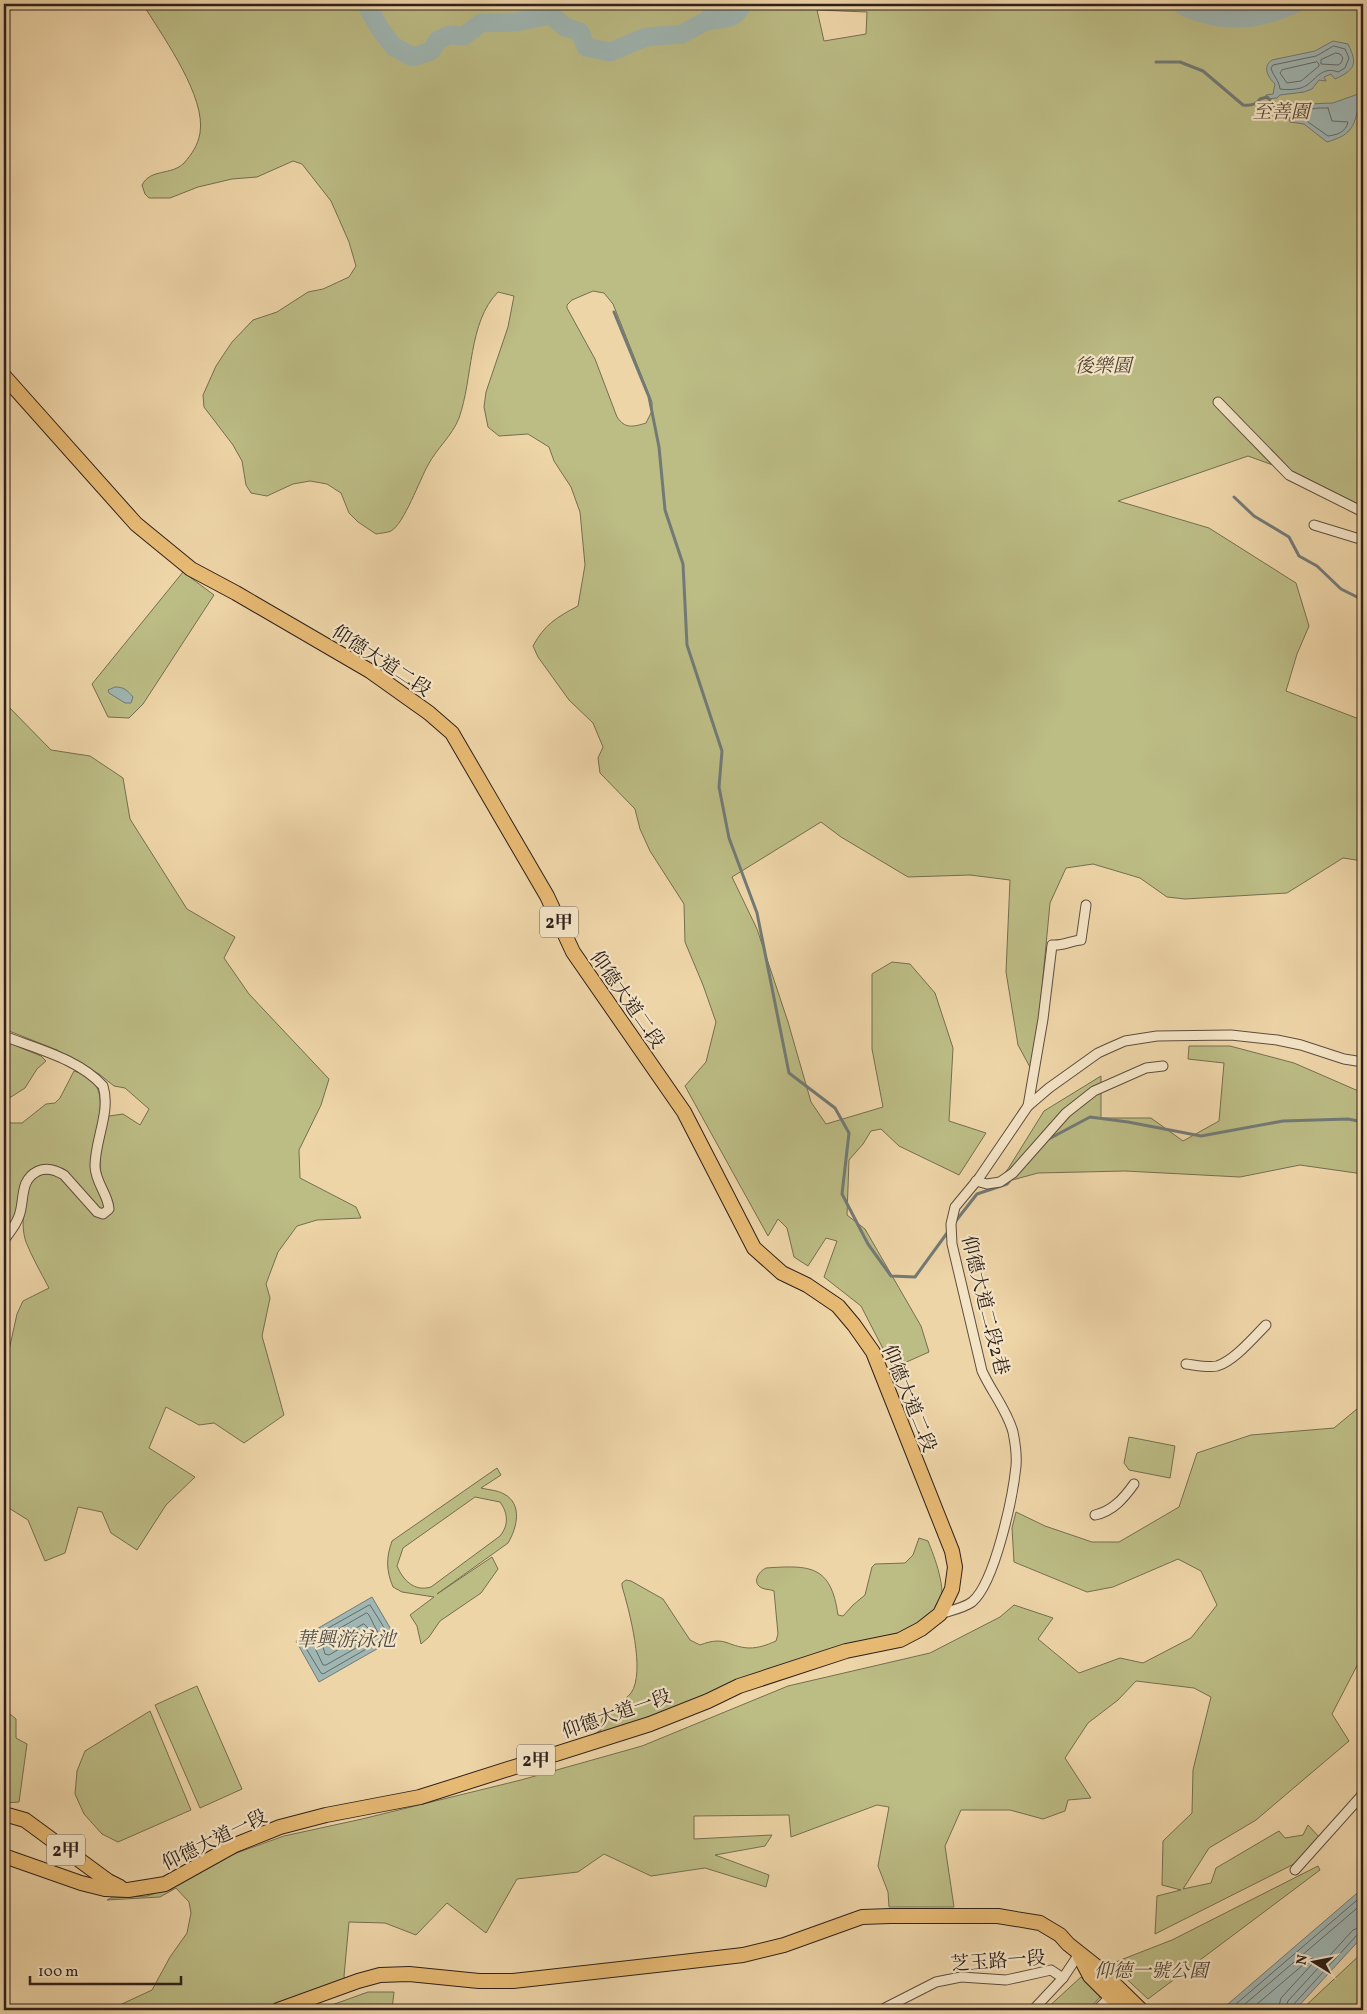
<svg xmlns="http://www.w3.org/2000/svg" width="1367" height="2014" font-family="Vollkorn,'Noto Serif TC',serif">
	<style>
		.green { fill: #bcbc85; stroke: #756e50; fill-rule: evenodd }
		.water { fill: #9fb6b3; stroke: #727a76 }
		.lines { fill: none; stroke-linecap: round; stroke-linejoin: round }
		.shore { stroke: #666b67; stroke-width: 1 }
		.stream { stroke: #727a76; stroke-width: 3 }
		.river { stroke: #9fb6b3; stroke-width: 19 }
		.minor-casing { stroke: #5e4d3e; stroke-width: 11 }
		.primary-casing { stroke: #2e201b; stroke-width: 16 }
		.minor { stroke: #f4e4c6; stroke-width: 9 }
		.primary { stroke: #e7ba74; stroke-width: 14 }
		.labels { text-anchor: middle; stroke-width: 4.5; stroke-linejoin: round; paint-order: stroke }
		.shield { fill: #f4e4c6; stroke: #695b4e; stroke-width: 1 }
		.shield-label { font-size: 18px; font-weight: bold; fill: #2e201b }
		.park-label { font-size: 19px; font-style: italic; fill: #524736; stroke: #f4e4c6 }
		.street-label { font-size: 19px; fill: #2e201b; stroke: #f4e4c6 }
		.water-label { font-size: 20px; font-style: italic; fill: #504d49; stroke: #f4e4c6 }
	</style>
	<rect width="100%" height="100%" fill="#eed5a8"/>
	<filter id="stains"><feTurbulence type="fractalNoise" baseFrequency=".004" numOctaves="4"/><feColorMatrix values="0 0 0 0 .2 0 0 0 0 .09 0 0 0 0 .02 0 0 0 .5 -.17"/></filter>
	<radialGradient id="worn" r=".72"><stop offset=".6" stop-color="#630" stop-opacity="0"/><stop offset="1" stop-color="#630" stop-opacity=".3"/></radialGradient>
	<g class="green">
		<path d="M142,4h1026l12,7 36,12 53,-9 39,-10h55v504l-71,-36 -44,-16 -130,45 91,27 87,55 13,43 -12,28 -11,37 73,28 4,-2v144l-20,-3 -56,35 -102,6 -18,-2 -27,-19 -47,-14 -27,4 -16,35 -11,116 -8,50 -13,-24 -12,-73 4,-92 -40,-5 -62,2 -67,-40 -20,-15 -89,55 25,52 31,93 23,80 15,22 57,-17 -11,-58v-75l20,-12 18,2 25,29 18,55 -4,73 37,12 -27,42 -60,-29 -18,-17 -10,2 -8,13 -14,16 -2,55 18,14 56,97 8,26 -36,16 -32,-62 -37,-29 13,-36 -11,-3 -18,28 -14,-9 -7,-29 -9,-9 -10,17 -83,-150 21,-24 10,-40 -13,-37 -18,-43 -1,-38 -34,-53 -10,-22 -5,-20 -35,-36 -2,-15 5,-11 -10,-24 -24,-23 -31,-43 -5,-11c11,-21 24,-29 45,-40l7,-41 -5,-53 -9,-25 -17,-26 -5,-14 -21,-13 -29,2 -11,-9 -4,-20 2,-15 22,-65 6,-31 -16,-4c-30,30 -25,87 -39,126 -7,18 -22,30 -31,47 -8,14 -24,59 -37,66 -4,2 -11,2 -15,3l-18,-12 -9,-9 -8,-20 -14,-9 -17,-3 -17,3 -26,12 -16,-3 -5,-8 -4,-24 -9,-16 -29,-38 -1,-12 13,-29 16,-24 21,-22 24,-8 31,-20 15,-3 26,-12 7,-11 -7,-24 -18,-41 -29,-37 -9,-3 -36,16 -25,2 -34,8 -28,11h-21l-4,-4 -3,-9c9,-17 29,-9 42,-22 8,-9 14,-18 16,-30 6,-36 -35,-93 -54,-124zM817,10l50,2 -1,22 -42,7zM593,291l11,2 9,11 39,98v9l-6,12c-13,4 -21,6 -29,-6l-22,-58 -28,-51v-3l5,-5z"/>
		<path d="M1191,4h85c-28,9 -58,13 -85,0z"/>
		<polygon points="183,572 214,595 143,704 129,718 108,717 92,684"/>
		<path d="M4,702l47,48 39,6 33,22 7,41 57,90 48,28 -11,21 25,36 80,85 -8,26 -22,45 1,28 56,29 5,11 -44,2 -20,6 -19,26 -12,32 4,14 -8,38 22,79 -40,28 -30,-20 -15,2 -33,-18 -17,41 46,29 -29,28 -29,45 -26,-17 -9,-21 -24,-5 -13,46 -20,8 -17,-41 -24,-15v-151l5,-4 8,-36 6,-13 26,-13c-8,-15 -17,-31 -23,-46 -4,-11 -3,-24 -2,-35 3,-23 8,-40 36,-30l35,37 18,-7c0,-10 -7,-17 -10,-25 -7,-22 0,-45 6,-66l14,-2 17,11 9,-16 -24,-21 -11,-2 -15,-12 -42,-24 -53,-21z"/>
		<polygon points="4,1041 41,1056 46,1061 37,1069 25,1088 11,1097 4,1094"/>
		<polygon points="1189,1046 1230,1046 1294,1063 1363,1093 1363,1174 1300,1165 1240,1177 1125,1171 1038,1173 994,1185 1008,1169 1044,1111 1101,1076 1101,1118 1151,1118 1183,1141 1219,1121 1224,1063 1188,1059"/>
		<path d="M74,1071c49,14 14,65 17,99 1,14 15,28 15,39l-6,2c-12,-14 -31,-45 -49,-46 -7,-1 -13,3 -19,5l-16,44 -12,19v-116l7,6h11l24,-19 9,-1 5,-5z"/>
		<polygon points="1363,1404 1363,1654 1332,1714 1349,1741 1256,1820 1209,1848 1183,1889 1211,1883 1216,1868 1279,1831 1285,1838 1303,1835 1308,1825 1320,1838 1298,1862 1155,1934 1157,1896 1181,1890 1162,1885 1163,1841 1192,1813 1193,1770 1211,1697 1194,1688 1136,1681 1118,1700 1088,1723 1065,1758 1091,1798 1068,1800 1065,1811 1043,1819 1010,1810 961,1810 945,1846 954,1907 889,1907 888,1892 878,1866 889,1807 877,1805 791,1837 789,1815 694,1816 694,1839 772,1835 765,1846 715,1855 769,1875 766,1887 705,1868 651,1876 604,1854 578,1872 517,1879 486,1933 447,1903 416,1935 385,1923 349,1922 344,1976 345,1981 269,2010 109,2010 152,1990 170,1957 187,1933 191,1913 189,1902 176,1888 160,1897 107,1900 111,1898 147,1896 170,1888 214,1861 284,1836 362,1819 521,1780 642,1746 788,1686 930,1653 1000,1617 1014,1605 1053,1618 1038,1639 1079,1673 1120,1658 1143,1663 1191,1638 1217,1605 1201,1571 1178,1559 1113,1587 1087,1592 1014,1562 1012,1528 1016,1512 1045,1526 1092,1542 1119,1542 1179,1507 1197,1453 1251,1435 1334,1428"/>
		<polygon points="1129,1437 1175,1446 1170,1478 1129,1470 1124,1463"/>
		<path d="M497,1468l4,7 -20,13c8,2 16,2 23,6 19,10 13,34 4,49l-71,51 55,-37 6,12 -17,24 -41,28 -11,16 -8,7 -4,-18 -7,-11 24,-18 -32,-5 -9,-5c-7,-17 -7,-29 -1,-46zM475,1497l25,5c8,11 9,23 0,34l-69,51c-17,5 -28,-7 -34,-21l6,-18z"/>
		<path d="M919,1538l9,3c6,15 20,50 11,65 -5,8 -21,20 -29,27l-255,87 -64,16 10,-6c2,-4 -1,-7 1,-11 2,-5 23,-18 29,-26 15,-21 -2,-83 -9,-107v-3l4,-3 5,1 32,18 27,41 10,5c26,-10 27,2 49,3 10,0 18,-3 27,-7l2,-7 -4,-43c-4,-2 -8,-1 -12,-3 -11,-5 -3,-17 4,-20 44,-3 65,-3 72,47l5,1 10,-11 12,-10 7,-28 3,-3 30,-1 8,-8z"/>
		<polygon points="197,1686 242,1789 200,1808 155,1705"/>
		<polygon points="4,1709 16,1719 16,1738 27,1744 19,1802 4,1803"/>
		<polygon points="150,1711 191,1810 118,1842 102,1834 84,1814 75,1794 77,1771 85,1751"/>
		<polygon points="1318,1866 1320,1870 1148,1999 1117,1970 1115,1965 1118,1961 1172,1940"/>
		<polygon points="1363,1952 1363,2010 1301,2010"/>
		<polygon points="1081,1977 1100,1997 1088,2010 1045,2010"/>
		<polygon points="368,1992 394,1992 392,2010 318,2010"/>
	</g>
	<g class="water">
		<path d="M1333,41l15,3c10,20 7,26 -13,35l-4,-5 -7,3 2,4 -7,-1 -7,9 -8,3 -24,3 -3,3 -10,1 -1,-4 7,-1 2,-10c-7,-7 -13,-17 -3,-24l43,-9z"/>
		<path d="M1363,75v24l-3,1c-6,26 -6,34 -33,42l-23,-18 -14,-2v-4l17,-14 26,-1 28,-10z"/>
		<path d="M115,687c9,0 12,3 18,10l-2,6h-6l-16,-10 -1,-3z"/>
		<polygon points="372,1597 396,1638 319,1682 296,1641"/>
		<polygon points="1363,1888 1363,1936 1295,2010 1221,2010"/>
	</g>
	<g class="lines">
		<g class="shore">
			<path d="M1334,46l11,3 4,9 -4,10 -7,4c-15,-6 -21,6 -31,13 -6,5 -20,5 -27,4 -1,-9 -7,-13 -9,-21l2,-3 43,-9z"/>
			<polygon points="1336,53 1340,54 1343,58 1341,63 1338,65 1321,64 1321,60"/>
			<polygon points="1317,62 1319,64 1319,66 1301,81 1287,83 1280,73 1282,70"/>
			<path d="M1328,108l4,13 16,1c-2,10 -11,13 -20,14l-27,-19c4,-10 17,-9 27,-9z"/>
			<polygon points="370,1605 388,1634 387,1637 323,1674 321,1673 304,1645 304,1642"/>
			<polygon points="367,1613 369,1615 379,1635 326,1665 323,1665 313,1644"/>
			<polygon points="364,1624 369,1629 368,1632 329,1655 325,1654 323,1647"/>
			<polyline points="1229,2010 1363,1895"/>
			<polyline points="1238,2010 1363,1903"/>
			<polyline points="1250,2010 1310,1959 1313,1958 1314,1962 1281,1998 1278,2010"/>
			<polyline points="1285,2010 1288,2001 1353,1930 1363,1926"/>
			<polyline points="1292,2010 1293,2005 1357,1935 1363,1933"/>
		</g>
		<g class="stream">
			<path d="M1156,62h24l23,9 40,34c7,1 13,0 17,-6l7,-2 3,3 7,15 16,5"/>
			<polyline points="614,312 649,397 659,447 665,510 683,564 687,645 722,751 719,787 729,838 757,913 789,1073 835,1108 849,1133 842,1194 868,1244 891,1276 915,1277 950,1229"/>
			<polyline points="1234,497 1254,516 1289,537 1299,556 1317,566 1341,589 1363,600"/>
			<polyline points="1045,1141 1090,1117 1128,1122 1201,1136 1283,1121 1348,1119 1363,1122"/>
			<polyline points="955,1222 977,1194 1007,1184 1013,1177"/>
		</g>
		<g class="river">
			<polyline points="366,4 380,29 394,47 413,57 431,51 438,40 450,35 464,36 481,23 516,22 551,15 565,27 580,32 586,47 610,52 646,37 682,34 708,20 719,4"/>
			<path d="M1181,4c7,5 17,8 25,10 32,9 59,3 88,-10"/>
			<path d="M708,20c19,-1 25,0 35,-16"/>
		</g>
		<defs>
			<g id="minor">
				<polyline points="1218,402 1289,475 1363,512"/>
				<polyline points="1314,525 1363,540"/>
				<path d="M4,1036c33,13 75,23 99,50 8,26 -8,53 -8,80 0,16 13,28 14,43l-6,5 -6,-2 -33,-37c-8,-5 -17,-8 -26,-4 -19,9 -13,29 -19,45 -3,9 -9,16 -15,24"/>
				<path d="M1028,1106l15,-87 9,-74c11,1 18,-4 29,-5l5,-35"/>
				<polyline points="976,1181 987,1184 1000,1182 1013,1173 1066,1113 1094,1091 1146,1068 1163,1066"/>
				<path d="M1186,1364c9,1 22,4 31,2 17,-5 37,-29 49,-41"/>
				<path d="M1095,1515c18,-4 29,-17 39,-31"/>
				<path d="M940,1614c9,-3 24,-6 32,-12 23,-19 41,-106 44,-136 1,-11 -1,-24 -3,-34 -6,-22 -22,-41 -31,-61l-30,-127 -1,-20 4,-17 24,-29 49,-72 21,-18 49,-35 11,-5 16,-7 32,-5 74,-1 46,5 24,5 43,14 19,3"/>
				<polyline points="1295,1870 1363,1794"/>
				<polyline points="881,2010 936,1982 961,1977 1006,1980 1051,1970 1063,1978"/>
				<polyline points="1033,2010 1063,1978 1079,1954"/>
				<polyline points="1097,2010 1106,2001 1114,2000"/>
			</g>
			<g id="primary">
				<polyline points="4,376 136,524 191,569 236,593 370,671 429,713 452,733 547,896 573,952 684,1112 754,1248 782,1273 807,1285 838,1306 854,1325 873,1352 952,1551 955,1567 952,1589 940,1614 921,1629 900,1640 846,1651 739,1686 708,1701 650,1724 420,1797 326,1815 280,1827 235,1845 165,1884 128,1890 105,1889 81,1883 4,1856"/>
				<polyline points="4,1814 25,1820 108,1881 120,1887"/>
				<polyline points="1080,1957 1090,1976 1124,2010"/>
				<polyline points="278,2010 358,1981 380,1975 409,1974 479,1981 513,1981 674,1963 743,1955 784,1945 862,1917 890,1916 998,1916 1040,1923 1060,1935 1068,1944 1097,1967 1141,2010"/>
			</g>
		</defs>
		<use href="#minor" class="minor-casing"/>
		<use href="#primary" class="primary-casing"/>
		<use href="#minor" class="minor"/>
		<use href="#primary" class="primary"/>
	</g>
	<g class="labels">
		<g class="shield">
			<rect x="540" y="906.5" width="38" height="31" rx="4"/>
			<rect x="517" y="1744.5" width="38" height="31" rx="4"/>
			<rect x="47" y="1834.5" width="38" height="31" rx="4"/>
		</g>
		<g class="shield-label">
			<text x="559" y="928">2甲</text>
			<text x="536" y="1766">2甲</text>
			<text x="66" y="1856">2甲</text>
		</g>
		<g class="park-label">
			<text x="1281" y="118">至善園</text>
			<text x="1103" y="372">後樂園</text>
			<text x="1151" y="1977">仰德一號公園</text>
		</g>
		<g class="street-label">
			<text transform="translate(382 660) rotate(33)" y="7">仰德大道二段</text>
			<text transform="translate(628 999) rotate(55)" y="7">仰德大道二段</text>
			<text transform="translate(986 1305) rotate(76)" y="7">仰德大道二段2巷</text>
			<text transform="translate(910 1398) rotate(68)" y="7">仰德大道二段</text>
			<text transform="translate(616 1713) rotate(-19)" y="7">仰德大道一段</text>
			<text transform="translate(214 1839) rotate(-26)" y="7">仰德大道一段</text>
			<text transform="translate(998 1960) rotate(-4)" y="7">芝玉路一段</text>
		</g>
		<g class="water-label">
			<text x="346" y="1646">華興游泳池</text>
		</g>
	</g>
	<rect width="1367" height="2014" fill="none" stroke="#eed5a8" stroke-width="20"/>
	<rect x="5" y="5" width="1357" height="2004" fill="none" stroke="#2e201b" stroke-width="2.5"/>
	<rect x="10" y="10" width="1347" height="1994" fill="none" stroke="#2e201b"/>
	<g transform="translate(1314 1962) rotate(280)" stroke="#f4e4c6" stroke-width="4" paint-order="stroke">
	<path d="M0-4L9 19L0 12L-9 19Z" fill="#2e201b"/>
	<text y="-8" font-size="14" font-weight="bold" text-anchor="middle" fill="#2e201b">N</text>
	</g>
	<path d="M30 1976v8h151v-8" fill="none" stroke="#2e201b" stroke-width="2.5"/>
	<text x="38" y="1976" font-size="15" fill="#2e201b" stroke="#f4e4c6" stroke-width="4" paint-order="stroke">100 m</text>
	<rect width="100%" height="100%" filter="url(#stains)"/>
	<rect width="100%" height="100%" fill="url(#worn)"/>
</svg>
